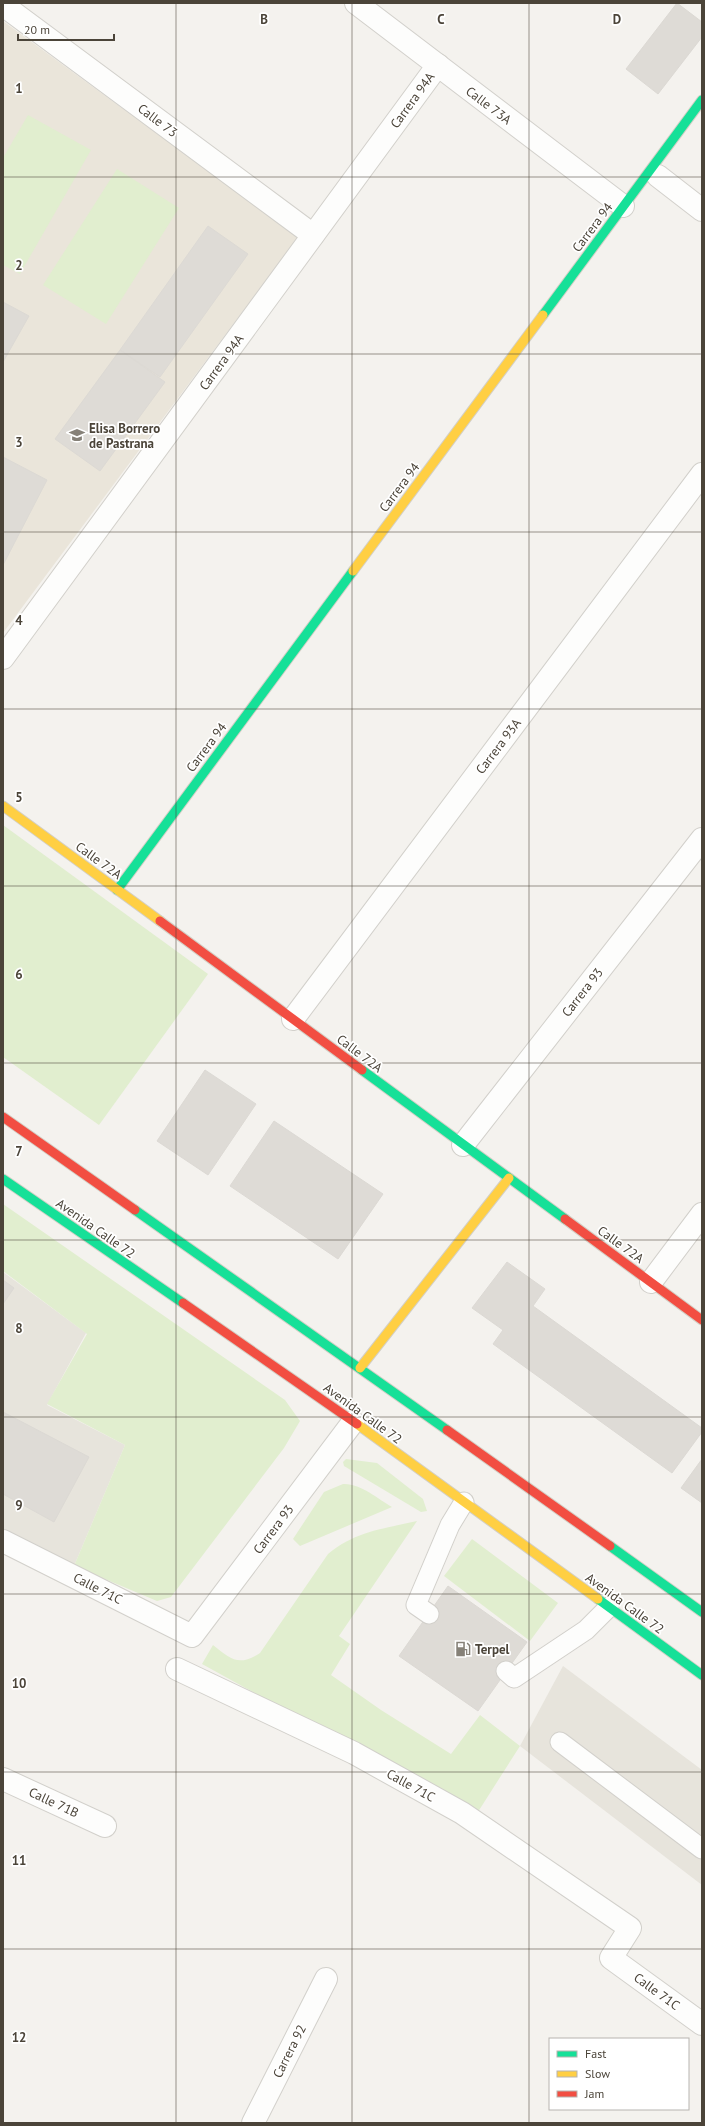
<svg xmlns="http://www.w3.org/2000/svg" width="705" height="2126" font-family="'PT Sans',sans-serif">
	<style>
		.residential { fill: #e7e4dc }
		.education { fill: #eae5da }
		.green { fill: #e1eecf }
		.building { fill: #dedbd6; stroke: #dcd9d4 }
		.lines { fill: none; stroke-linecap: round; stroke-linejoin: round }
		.lane-casing { stroke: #d2d0cb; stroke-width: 21 }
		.street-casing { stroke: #d2d0cb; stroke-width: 24 }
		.fast-casing { stroke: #d3cfc5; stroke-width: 11 }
		.slow-casing { stroke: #d3cfc5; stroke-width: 11 }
		.jam-casing { stroke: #d3cfc5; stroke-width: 11 }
		.lane { stroke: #fdfdfc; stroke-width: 19 }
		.street { stroke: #fdfdfc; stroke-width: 22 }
		.fast { stroke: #16e098; stroke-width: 9 }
		.slow { stroke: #ffcf43; stroke-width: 9 }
		.jam { stroke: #f24e42; stroke-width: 9 }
		.grid { fill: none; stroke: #4b4439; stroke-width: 1; stroke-opacity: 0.55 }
		.labels { text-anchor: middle; stroke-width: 3.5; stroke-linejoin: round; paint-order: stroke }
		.street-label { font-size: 13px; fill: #4b4439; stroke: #fff }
		.poi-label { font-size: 13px; font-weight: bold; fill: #4b4439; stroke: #fff; text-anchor: start }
		.grid-label { font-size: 13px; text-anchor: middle; font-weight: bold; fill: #4b4439; stroke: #fff; stroke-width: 3.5; stroke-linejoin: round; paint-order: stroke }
	</style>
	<rect width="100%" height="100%" fill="#f4f2ee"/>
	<g class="residential">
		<polygon points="3,1272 86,1333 47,1405 125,1445 74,1566 3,1529"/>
		<polygon points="563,1666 702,1770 702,1885 520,1746"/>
	</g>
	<polygon class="education" points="3,21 298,237 3,633"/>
	<g class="green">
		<polygon points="28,115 91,150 20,274 3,265 3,158"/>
		<polygon points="117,169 179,208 106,324 43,285"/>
		<polygon points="3,825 208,974 99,1125 3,1057"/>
		<polygon points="3,1204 285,1400 300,1421 284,1448 171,1597 157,1601 74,1566 125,1445 47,1404 87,1334 3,1271"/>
		<polygon points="346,1459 377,1463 423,1499 427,1511 421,1512 344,1466 343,1462"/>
		<path d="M343,1484c17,-1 35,15 49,23l-92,39 -7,-7 31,-47z"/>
		<path d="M417,1521l-78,115 11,8 -19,31 50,35 70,44 29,-39 40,31 -44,69 -274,-151 11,-19c18,14 25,22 47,8l68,-99c28,-23 55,-25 89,-33z"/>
		<polygon points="472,1539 558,1603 530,1641 444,1576"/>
	</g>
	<g class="building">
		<polygon points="677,3 702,22 702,37 658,94 626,69"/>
		<polygon points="208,226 248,254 160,377 120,350"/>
		<polygon points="3,302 29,316 3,362"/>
		<polygon points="120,350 165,382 100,471 55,439"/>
		<polygon points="3,457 47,480 3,565"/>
		<polygon points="205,1070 256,1104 208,1175 157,1141"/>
		<polygon points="274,1121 383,1194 338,1259 230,1186"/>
		<polygon points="507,1262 545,1289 533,1306 702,1428 702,1432 672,1473 493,1344 503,1330 472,1308"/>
		<polygon points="3,1280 14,1288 3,1304"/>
		<polygon points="3,1412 89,1457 54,1522 3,1494"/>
		<polygon points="702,1459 702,1503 681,1488"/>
		<polygon points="448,1586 527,1642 478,1711 399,1656"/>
	</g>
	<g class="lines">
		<defs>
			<g id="lane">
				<polyline points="429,1614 416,1605 450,1525 464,1502"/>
				<polyline points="506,1671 514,1678 586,1630 609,1607"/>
				<polyline points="560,1742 702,1849"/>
			</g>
			<g id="street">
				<polyline points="356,3 623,206"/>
				<polyline points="3,5 313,235"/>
				<polyline points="658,176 702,210"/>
				<polyline points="3,658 438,65"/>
				<polyline points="293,1019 702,474"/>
				<polyline points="463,1145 702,839"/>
				<polyline points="651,1282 702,1214"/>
				<polyline points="3,1541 192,1636 353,1422"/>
				<polyline points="177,1669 354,1753 462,1813 630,1928 611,1958 702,2024"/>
				<polyline points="3,1779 105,1826"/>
				<polyline points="253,2123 326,1979"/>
			</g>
			<g id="fast">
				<polyline points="543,315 702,100"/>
				<polyline points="117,890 353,571"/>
				<polyline points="362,1070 565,1219"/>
				<polyline points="3,1179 183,1303"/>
				<polyline points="135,1210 447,1430"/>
				<polyline points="610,1546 702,1612"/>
				<polyline points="598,1599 702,1675"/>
			</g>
			<g id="slow">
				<polyline points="353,571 543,315"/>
				<polyline points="3,806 160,921"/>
				<polyline points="360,1368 509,1178"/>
				<polyline points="357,1424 598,1599"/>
			</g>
			<g id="jam">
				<polyline points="160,921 362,1070"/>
				<polyline points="3,1117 135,1210"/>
				<polyline points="565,1219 702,1320"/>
				<polyline points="183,1303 357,1424"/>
				<polyline points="447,1430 610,1546"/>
			</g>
		</defs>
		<use href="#lane" class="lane-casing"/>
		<use href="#street" class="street-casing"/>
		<use href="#fast" class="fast-casing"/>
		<use href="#slow" class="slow-casing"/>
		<use href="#jam" class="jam-casing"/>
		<use href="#lane" class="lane"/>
		<use href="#street" class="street"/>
		<use href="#fast" class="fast"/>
		<use href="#slow" class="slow"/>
		<use href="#jam" class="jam"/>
	</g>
	<path class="grid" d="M176,3v2120M352,3v2120M529,3v2120M3,177h699M3,354h699M3,532h699M3,709h699M3,886h699M3,1063h699M3,1240h699M3,1417h699M3,1594h699M3,1772h699M3,1949h699"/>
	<defs>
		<symbol id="school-bare" viewBox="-9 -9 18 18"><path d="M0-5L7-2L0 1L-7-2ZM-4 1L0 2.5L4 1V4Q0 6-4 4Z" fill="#868178" stroke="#fff" stroke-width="2.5" paint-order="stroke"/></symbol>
		<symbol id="fuel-bare" viewBox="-9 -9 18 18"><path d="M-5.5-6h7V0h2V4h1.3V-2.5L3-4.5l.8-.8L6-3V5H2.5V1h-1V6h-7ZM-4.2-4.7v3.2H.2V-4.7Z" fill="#868178" stroke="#fff" stroke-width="2.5" paint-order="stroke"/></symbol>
	</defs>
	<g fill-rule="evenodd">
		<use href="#school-bare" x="66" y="424" width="22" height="22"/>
		<use href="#fuel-bare" x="452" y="1638" width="22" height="22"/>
	</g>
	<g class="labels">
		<g class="street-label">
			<text transform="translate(412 100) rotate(-54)" y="5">Carrera 94A</text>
			<text transform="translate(489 105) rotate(37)" y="5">Calle 73A</text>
			<text transform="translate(158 120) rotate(37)" y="5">Calle 73</text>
			<text transform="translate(592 227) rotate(-53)" y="5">Carrera 94</text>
			<text transform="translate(221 362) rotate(-54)" y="5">Carrera 94A</text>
			<text transform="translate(399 487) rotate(-53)" y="5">Carrera 94</text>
			<text transform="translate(498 746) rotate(-53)" y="5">Carrera 93A</text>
			<text transform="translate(206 747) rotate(-53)" y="5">Carrera 94</text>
			<text transform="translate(99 860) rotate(36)" y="5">Calle 72A</text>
			<text transform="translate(582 992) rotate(-52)" y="5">Carrera 93</text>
			<text transform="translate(360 1053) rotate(37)" y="5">Calle 72A</text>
			<text transform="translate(96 1228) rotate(35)" y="5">Avenida Calle 72</text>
			<text transform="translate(621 1244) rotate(36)" y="5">Calle 72A</text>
			<text transform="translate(363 1413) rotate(36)" y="5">Avenida Calle 72</text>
			<text transform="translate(273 1529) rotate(-53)" y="5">Carrera 93</text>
			<text transform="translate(98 1588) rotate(27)" y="5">Calle 71C</text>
			<text transform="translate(625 1603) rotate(36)" y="5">Avenida Calle 72</text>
			<text transform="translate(411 1785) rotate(29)" y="5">Calle 71C</text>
			<text transform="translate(54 1802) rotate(25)" y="5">Calle 71B</text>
			<text transform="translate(657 1991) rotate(36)" y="5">Calle 71C</text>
			<text transform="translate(289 2051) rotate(-63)" y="5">Carrera 92</text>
		</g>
		<g class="poi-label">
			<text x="89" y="433">Elisa Borrero<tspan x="89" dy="15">de Pastrana</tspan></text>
			<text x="475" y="1654">Terpel</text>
		</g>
	</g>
	<g class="grid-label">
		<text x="264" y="24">B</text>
		<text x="441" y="24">C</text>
		<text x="617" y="24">D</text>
		<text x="19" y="93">1</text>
		<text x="19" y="270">2</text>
		<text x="19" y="447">3</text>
		<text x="19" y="625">4</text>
		<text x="19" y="802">5</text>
		<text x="19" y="979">6</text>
		<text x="19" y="1156">7</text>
		<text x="19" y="1333">8</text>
		<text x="19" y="1510">9</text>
		<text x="19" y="1688">10</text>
		<text x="19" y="1865">11</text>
		<text x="19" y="2042">12</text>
	</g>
	<rect width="705" height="2126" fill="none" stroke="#4b4439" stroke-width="8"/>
	<rect x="549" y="2038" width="140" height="72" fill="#ffffff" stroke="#b7b4b0"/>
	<rect x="557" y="2051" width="20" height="6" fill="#16e098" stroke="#b7b4b0"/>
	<text x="585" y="2058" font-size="12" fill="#4b4439">Fast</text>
	<rect x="557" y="2071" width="20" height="6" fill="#ffcf43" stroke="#b7b4b0"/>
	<text x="585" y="2078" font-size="12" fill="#4b4439">Slow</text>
	<rect x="557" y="2091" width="20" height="6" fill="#f24e42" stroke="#b7b4b0"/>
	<text x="585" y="2098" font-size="12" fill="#4b4439">Jam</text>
	<path d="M18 34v6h96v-6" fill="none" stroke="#4b4439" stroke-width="2"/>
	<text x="24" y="34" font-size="12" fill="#4b4439" stroke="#ffffff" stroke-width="3" paint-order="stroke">20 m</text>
</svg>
